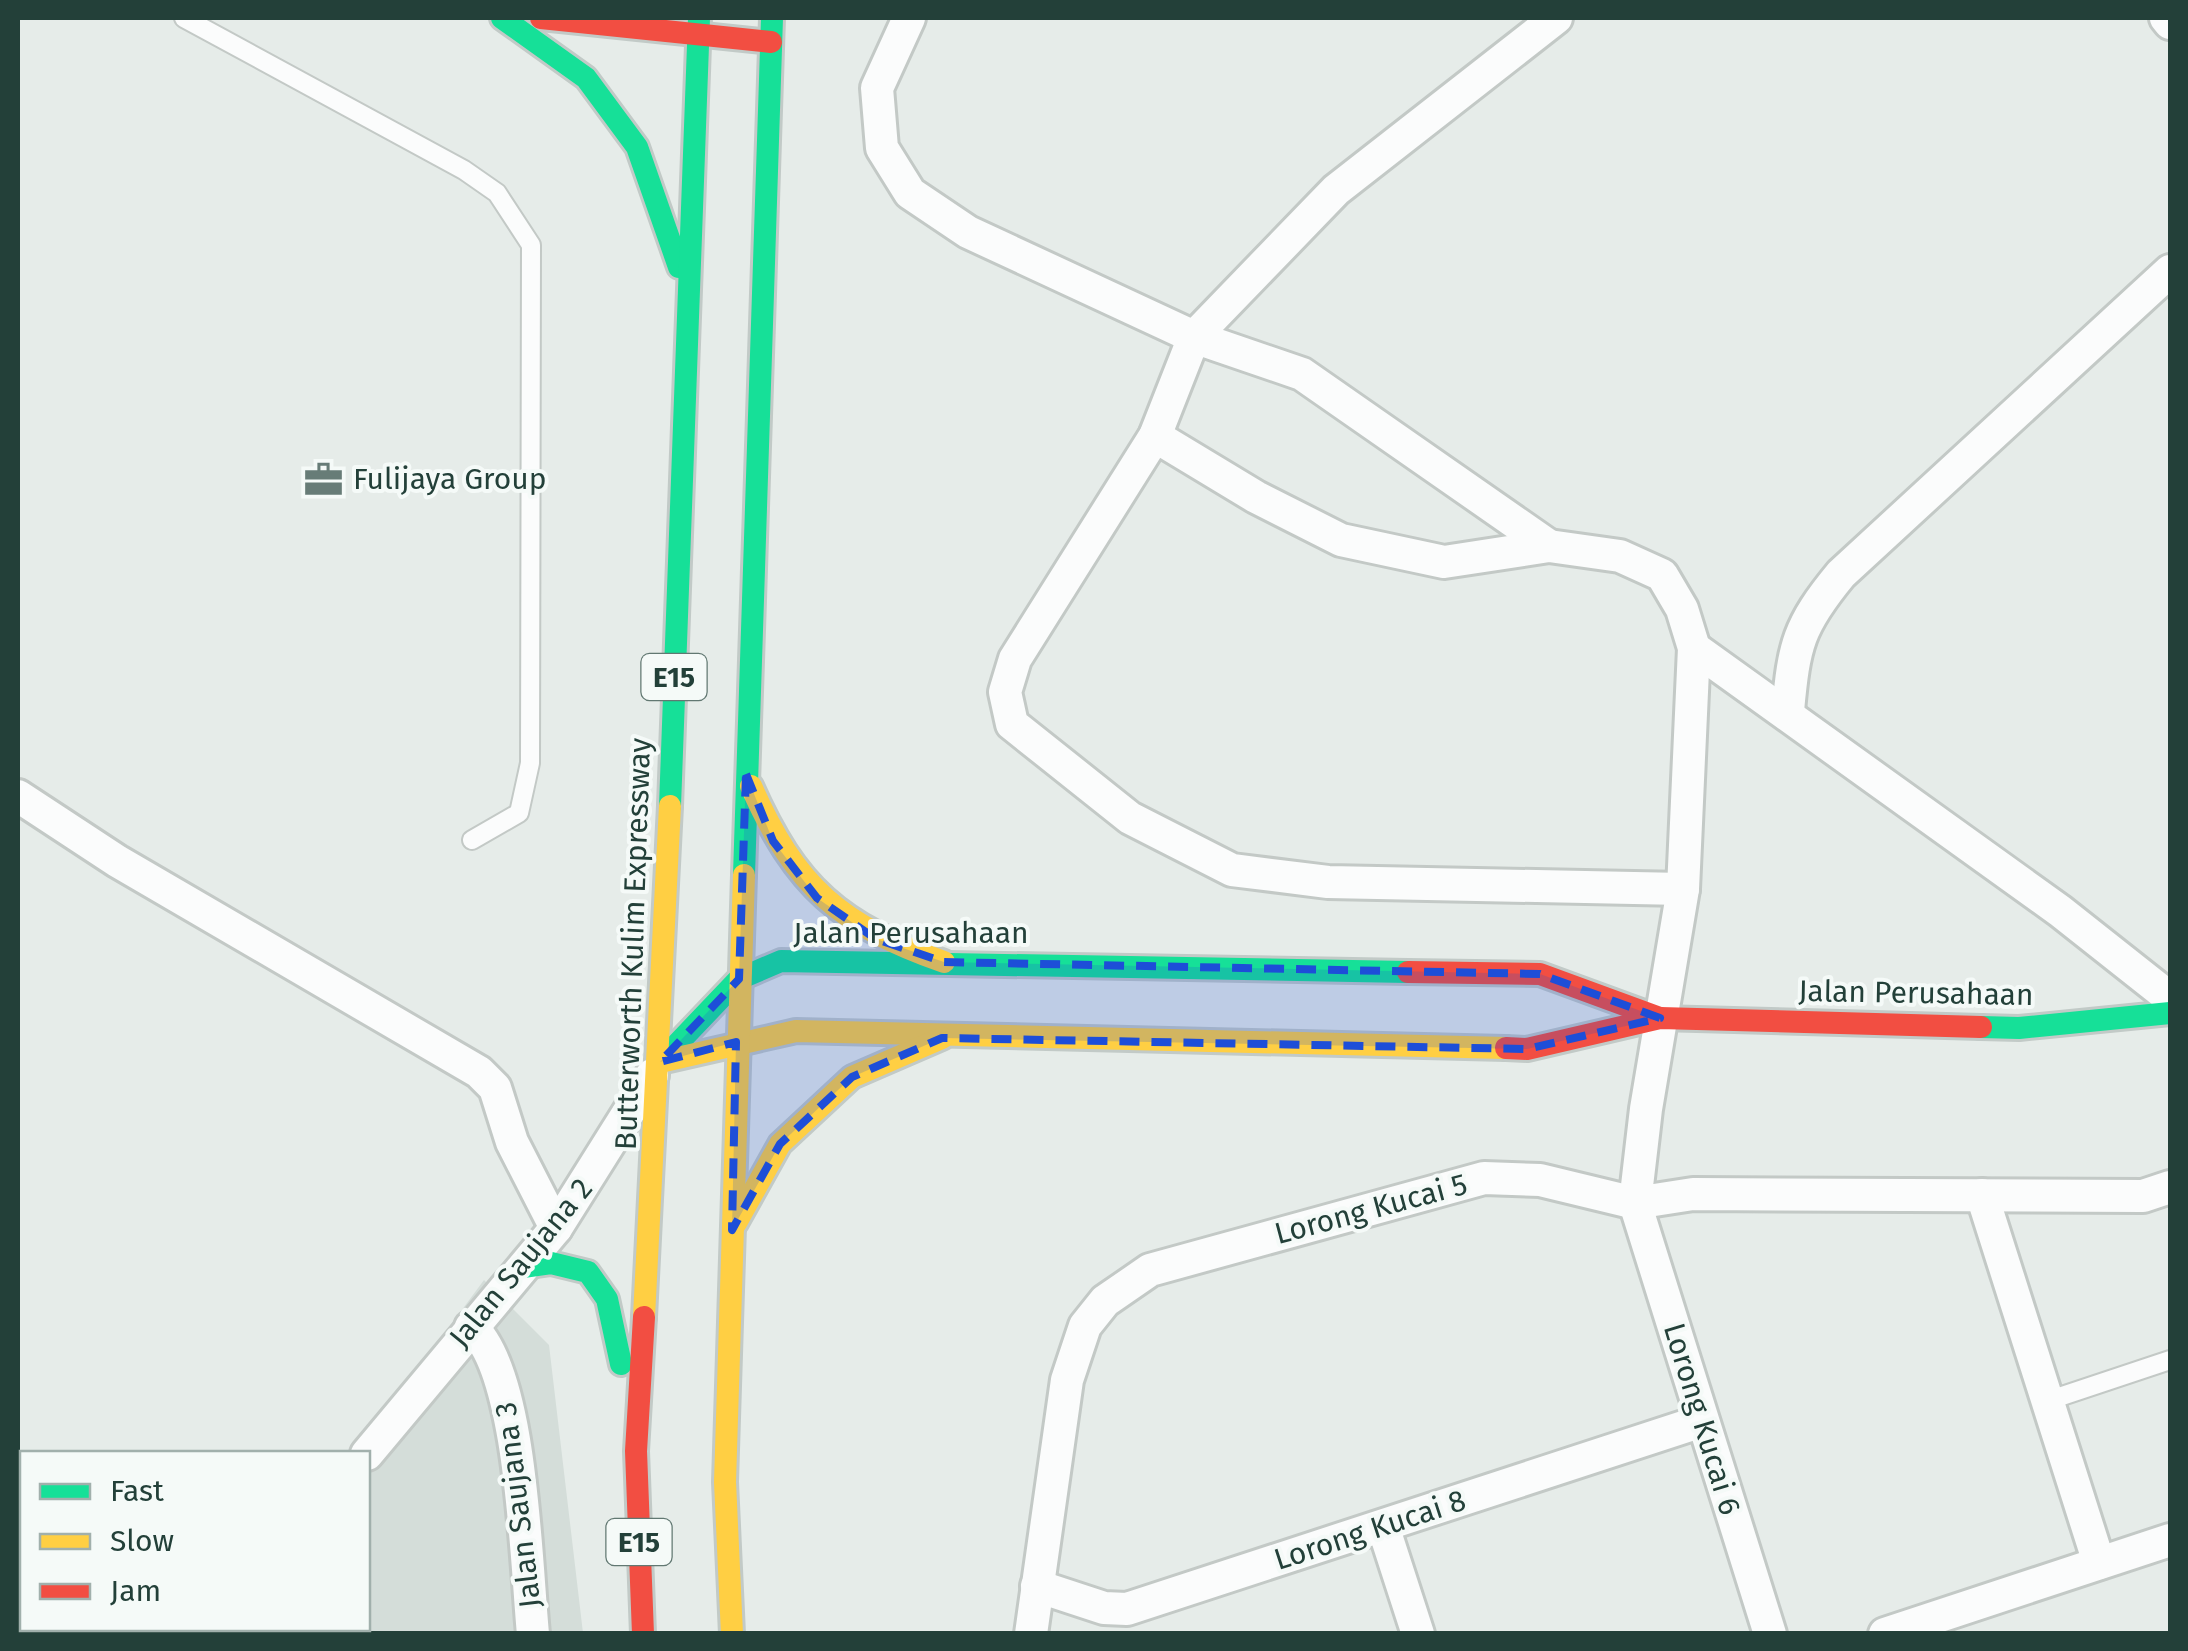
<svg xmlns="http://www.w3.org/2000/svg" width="2188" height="1651" font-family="'Fira Sans',sans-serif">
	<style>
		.built { fill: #d4ddd9 }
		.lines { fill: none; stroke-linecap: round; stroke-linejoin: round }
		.lane-casing { stroke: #c3c9c6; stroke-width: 22 }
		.street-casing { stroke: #c3c9c6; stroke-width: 38 }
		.fast-casing { stroke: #c2cac7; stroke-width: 28 }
		.slow-casing { stroke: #c2cac7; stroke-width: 28 }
		.jam-casing { stroke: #c2cac7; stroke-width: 28 }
		.lane { stroke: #fbfcfc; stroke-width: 18 }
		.street { stroke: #fbfcfc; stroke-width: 32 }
		.fast { stroke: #16e098; stroke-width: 22 }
		.slow { stroke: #ffcf43; stroke-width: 22 }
		.jam { stroke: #f24e42; stroke-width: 22 }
		.marked { fill: #1d4ed8; fill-opacity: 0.2; stroke: #1d4ed8; stroke-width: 8; stroke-dasharray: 20 12; stroke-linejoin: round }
		.labels { text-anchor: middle; stroke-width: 8; stroke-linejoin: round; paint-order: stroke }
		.shield { fill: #f5faf8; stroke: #627872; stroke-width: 2.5 }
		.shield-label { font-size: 28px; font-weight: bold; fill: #234039 }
		.poi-label { font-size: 30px; fill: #234039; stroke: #f5faf8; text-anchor: start }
		.street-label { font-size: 30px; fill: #234039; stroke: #f5faf8 }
	</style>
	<rect width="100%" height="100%" fill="#e6ece9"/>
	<polygon class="built" points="484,1280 549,1345 583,1633 222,1634 226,1628 368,1628 368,1454 356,1453"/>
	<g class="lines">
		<defs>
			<g id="lane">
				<polyline points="184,18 464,170 497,193 531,245 530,763 519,813 472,840"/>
				<polyline points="2047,1401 2170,1360"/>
				<polyline points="281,1628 281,1634"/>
			</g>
			<g id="street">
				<polyline points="909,18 877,88 882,148 910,193 968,232 1194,337 1302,374 1549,546"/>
				<polyline points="1556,18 1336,190 1194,337 1155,436 1015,659 1005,692 1012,724 1130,818 1232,870 1328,882 1683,889"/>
				<polyline points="2166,18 2170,23"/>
				<polyline points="1155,436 1256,497 1341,540 1444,562 1549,546 1620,556 1662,575 1682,609 1694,648 1683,889 1646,1109 1635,1203 1770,1634"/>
				<polyline points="1694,648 2060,911 2170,998"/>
				<path d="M1788,711c6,-66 10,-85 53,-137l329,-303"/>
				<polyline points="18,796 117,861 479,1072 495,1088 512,1142 556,1228"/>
				<polyline points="1982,1195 2099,1563"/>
				<path d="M471,1327c51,43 55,236 62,307"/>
				<polyline points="367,1454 556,1228 652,1075"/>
				<polyline points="1383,1526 1418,1634"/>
				<polyline points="1037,1586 1104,1608 1127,1609 1702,1421"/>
				<polyline points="239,1634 242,1628"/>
				<polyline points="1031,1634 1067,1380 1085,1326 1105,1301 1150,1270 1484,1178 1540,1180 1635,1203 1693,1194 2143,1196 2170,1187"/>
				<polyline points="1885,1634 2170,1540"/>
			</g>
			<g id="fast">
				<polyline points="502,18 586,78 637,147 679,267"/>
				<polyline points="670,806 699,18"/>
				<polyline points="744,875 772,18"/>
				<polyline points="1981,1027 2019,1028 2170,1013"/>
				<polyline points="661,1061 739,979 781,961 1408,972"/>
				<polyline points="523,1267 551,1263 588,1272 607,1299 621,1364"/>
			</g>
			<g id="slow">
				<path d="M751,786c45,102 89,139 193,176"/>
				<polyline points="660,1062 796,1031 1506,1048"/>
				<polyline points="736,1223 780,1144 852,1077 942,1038"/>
				<polyline points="644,1317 670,806"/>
				<polyline points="732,1634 725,1482 744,875"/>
			</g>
			<g id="jam">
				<polyline points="541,18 771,42"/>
				<polyline points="1408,972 1540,974 1660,1018"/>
				<polyline points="1506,1048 1527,1049 1660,1018 1981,1027"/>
				<polyline points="643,1634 636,1451 644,1317"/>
			</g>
		</defs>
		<use href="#lane" class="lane-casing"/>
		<use href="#street" class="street-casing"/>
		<use href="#fast" class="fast-casing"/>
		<use href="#slow" class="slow-casing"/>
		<use href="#jam" class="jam-casing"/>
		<use href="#lane" class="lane"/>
		<use href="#street" class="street"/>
		<use href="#fast" class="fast"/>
		<use href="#slow" class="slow"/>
		<use href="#jam" class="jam"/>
	</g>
	<path class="marked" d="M746,774l27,67 44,57 59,41 68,23 596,12 120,44 -133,31 -585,-11 -90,39 -72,67 -48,86 4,-188 -76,20 79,-83z"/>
	<defs>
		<symbol id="office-bare" viewBox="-9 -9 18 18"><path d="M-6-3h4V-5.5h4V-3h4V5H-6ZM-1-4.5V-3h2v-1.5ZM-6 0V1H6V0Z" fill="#677c77" stroke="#f5faf8" stroke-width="2.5" paint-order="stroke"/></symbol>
	</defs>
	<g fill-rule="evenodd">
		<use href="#office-bare" x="296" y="452" width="55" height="55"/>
	</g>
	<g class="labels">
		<g class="shield">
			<rect x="641.5" y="654" width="65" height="46" rx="8"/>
			<rect x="606.5" y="1519" width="65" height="46" rx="8"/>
		</g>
		<g class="shield-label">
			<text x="674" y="687">E15</text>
			<text x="639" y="1552">E15</text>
		</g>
		<g class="poi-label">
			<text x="353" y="489">Fulijaya Group</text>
		</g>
		<g class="street-label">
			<text x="911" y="943">Jalan Perusahaan</text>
			<text transform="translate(633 944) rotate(-88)" y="10">Butterworth Kulim Expressway</text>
			<text transform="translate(1916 993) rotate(1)" y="10">Jalan Perusahaan</text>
			<text transform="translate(1371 1209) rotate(-15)" y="10">Lorong Kucai 5</text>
			<text transform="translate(521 1263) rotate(-51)" y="10">Jalan Saujana 2</text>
			<text transform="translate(1702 1419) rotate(73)" y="10">Lorong Kucai 6</text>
			<text transform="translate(518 1505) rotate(-97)" y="10">Jalan Saujana 3</text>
			<text transform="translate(1370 1530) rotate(-18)" y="10">Lorong Kucai 8</text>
		</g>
	</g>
	<rect width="2188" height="1651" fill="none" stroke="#234039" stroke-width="40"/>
	<rect x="20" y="1451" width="350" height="180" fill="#f5faf8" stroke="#a1b0ac" stroke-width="2.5"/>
	<rect x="40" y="1484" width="50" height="15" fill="#16e098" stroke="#a1b0ac" stroke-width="2.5"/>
	<text x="110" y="1501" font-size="30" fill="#234039">Fast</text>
	<rect x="40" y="1534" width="50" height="15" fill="#ffcf43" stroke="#a1b0ac" stroke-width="2.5"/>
	<text x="110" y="1551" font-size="30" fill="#234039">Slow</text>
	<rect x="40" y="1584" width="50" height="15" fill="#f24e42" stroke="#a1b0ac" stroke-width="2.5"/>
	<text x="110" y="1601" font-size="30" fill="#234039">Jam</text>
</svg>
